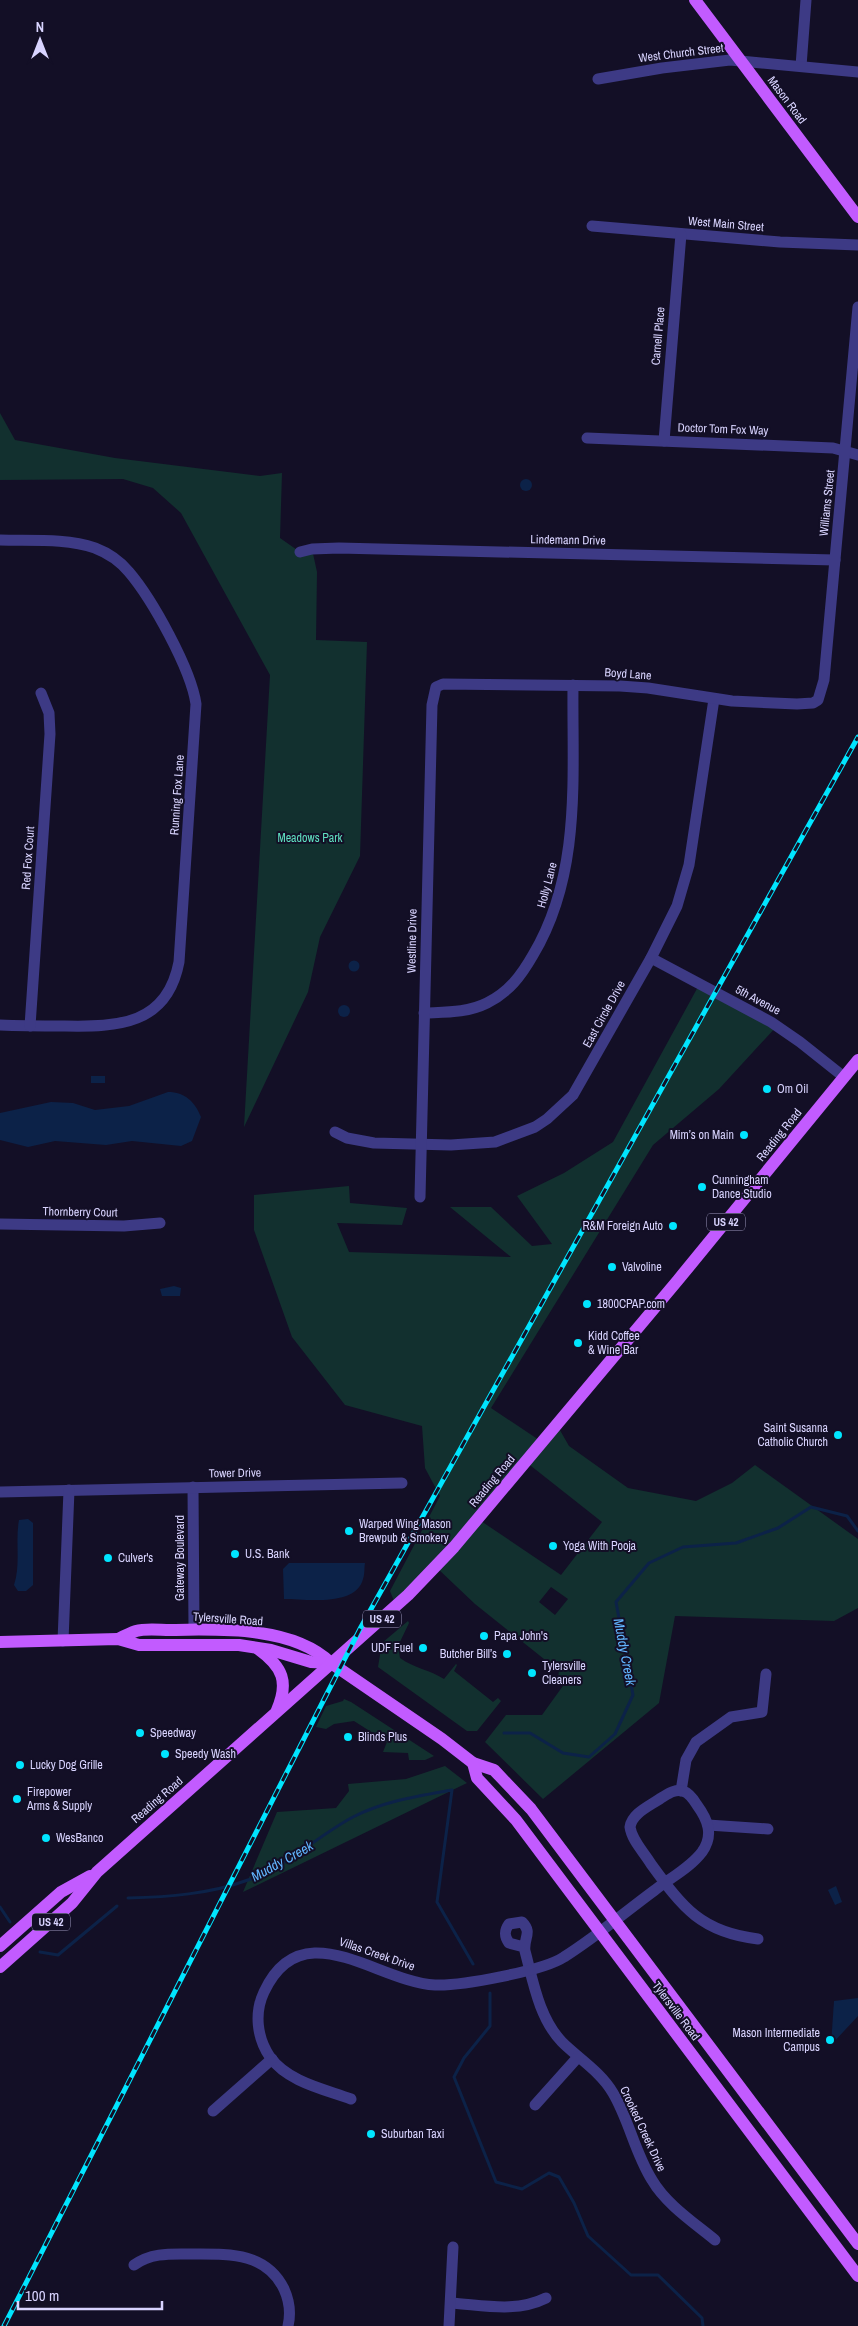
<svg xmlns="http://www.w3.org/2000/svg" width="858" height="2326" font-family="'Archivo Narrow',sans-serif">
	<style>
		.green { fill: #12302f; fill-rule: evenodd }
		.water { fill: #0c2248 }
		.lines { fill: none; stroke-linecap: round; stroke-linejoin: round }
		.stream { stroke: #0c2248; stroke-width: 3 }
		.minor { stroke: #3d3a85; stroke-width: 11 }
		.major { stroke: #c25bff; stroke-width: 12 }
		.rail-casing { stroke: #00e5ff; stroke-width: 5 }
		.rail { stroke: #130f26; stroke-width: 3; stroke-dasharray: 9; stroke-linecap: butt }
		.poi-dot { fill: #00e5ff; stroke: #130f26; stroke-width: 2 }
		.labels { text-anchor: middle; stroke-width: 4; stroke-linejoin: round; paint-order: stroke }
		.shield { fill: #130f26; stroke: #9e99be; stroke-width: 1 }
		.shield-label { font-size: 11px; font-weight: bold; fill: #d9d4ff }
		.street-label { font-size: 12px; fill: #d9d4ff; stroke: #130f26 }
		.park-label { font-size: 12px; fill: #5fe0c0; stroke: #130f26 }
		.poi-label { font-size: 12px; fill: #d9d4ff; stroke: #130f26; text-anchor: start }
		.water-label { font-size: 14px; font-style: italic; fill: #62b6ff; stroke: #130f26 }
	</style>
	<rect width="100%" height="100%" fill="#130f26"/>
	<g class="green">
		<polygon points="0,413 15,440 115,458 260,476 282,473 280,538 300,552 312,549 317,572 316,640 367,642 360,856 320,937 308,992 244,1127 270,675 181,513 153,488 123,479 0,480"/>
		<path d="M699,985l78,41 -58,63 -66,56 -162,263 51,34 15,-17 12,21 59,42 68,13 36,-18 23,-18 103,74v69l-24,13 -159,-5 -16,87 -116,96 -58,-57 21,-27h36l23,-32 -7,-6 1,-6 -84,-67 -39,-37 -40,39 -6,-15 50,-95 -15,-28 -3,-42 -77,-21 -53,-68 -38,-107v-35l95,-9 1,17 57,5 -5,17 -65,-2 12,29 162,5 -61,-50h41l41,39 20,-2 -35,-48 47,-23 49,-31zM526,1462l76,60 -41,53 -83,-56zM551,1587l17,12 -13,16 -16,-13z"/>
		<path d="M408,1621l1,2 -11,23 2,12c14,10 30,12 44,21l12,-15 1,1 -3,6 39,31 5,-4 3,3 -24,30h-10l-89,-64 4,-24z"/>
		<polygon points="344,1699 351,1702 434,1756 425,1760 409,1760 408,1753 383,1752 387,1742 354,1721 334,1724 326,1729 316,1727 326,1706 343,1701"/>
		<polygon points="445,1766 467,1783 243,1892 277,1812 336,1808 349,1791 348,1784 406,1779"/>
	</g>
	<g class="water">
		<circle cx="526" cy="485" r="6"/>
		<circle cx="354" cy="966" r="5.5"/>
		<circle cx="344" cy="1011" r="6"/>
		<rect x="91" y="1076" width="14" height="7"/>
		<path d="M168,1092c17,0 27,10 33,25l-9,24 -11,5 -49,-5 -26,4 -51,-4 -27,6 -28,-7v-27l51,-11 22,1 22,7 34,-4z"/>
		<polygon points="174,1286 181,1288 180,1296 162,1296 160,1289"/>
		<path d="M28,1519l5,4v62l-7,6h-8l-4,-6c7,-21 1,-44 5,-65z"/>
		<path d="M289,1563h76c-1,5 0,11 -2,16 -7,28 -57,20 -79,20l-1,-30z"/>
		<polygon points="836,1886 842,1902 835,1905 828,1890"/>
		<polygon points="858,1998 858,2016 831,2045 834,2001"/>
	</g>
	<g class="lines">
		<g class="stream">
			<polyline points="504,1733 530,1733 563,1753 589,1757 615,1734 633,1695 616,1602 649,1563 683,1547 736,1543 778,1528 811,1507 847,1516 858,1531"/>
			<path d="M128,1898c40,-1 82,-4 120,-18 39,-13 69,-44 105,-63 31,-16 65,-21 99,-27l-15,112 36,62"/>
			<polyline points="0,1907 10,1922"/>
			<polyline points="40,1952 58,1955 117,1906"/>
			<polyline points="490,1993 490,2026 464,2058 454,2077 496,2182 522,2189 549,2173 559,2177 574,2203 588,2236 631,2275 658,2275 702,2318 703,2326"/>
		</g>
		<g class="minor">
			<polyline points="801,66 806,0"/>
			<polyline points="598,79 662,68 730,60 858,72"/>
			<polyline points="592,226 780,242 858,245"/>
			<polyline points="587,438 833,448 858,455"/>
			<polyline points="664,441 681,234"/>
			<path d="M0,540c30,1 66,-2 95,8 13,5 25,13 34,24 23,27 62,97 67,132l-17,258c-12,63 -61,65 -114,64 -21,0 -43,0 -65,-1"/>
			<polyline points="300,552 312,549 339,548 835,560"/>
			<polyline points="651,958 771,1022 800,1042 844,1077"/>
			<path d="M424,1013c21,-1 43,0 63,-10 22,-11 34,-27 46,-48 49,-82 39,-178 40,-270"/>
			<polyline points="30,1026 50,734 49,713 41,693"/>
			<polyline points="335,1132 347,1138 374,1143 451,1145 495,1142 535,1127 547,1119 573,1095 651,958 677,906 689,865 714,699"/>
			<polyline points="420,1197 432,705 436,687 443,684 620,686 648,688 732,701 797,704 813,703 818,700 824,680 858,307"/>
			<polyline points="0,1224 124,1226 160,1223"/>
			<polyline points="193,1487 194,1629"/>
			<polyline points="0,1492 402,1483"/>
			<polyline points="63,1641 69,1490"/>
			<polyline points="681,1791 686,1760 696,1742 731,1717 762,1712 766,1674"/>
			<polyline points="708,1825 768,1829"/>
			<path d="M524,1947l-15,-4c-5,-7 -5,-12 0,-19l13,-2c11,11 1,16 3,29 8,30 14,67 37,91 16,16 39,30 51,51 16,27 22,60 39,87 14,24 41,42 63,60"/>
			<path d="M351,2099c-27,-10 -63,-17 -81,-42 -13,-19 -16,-44 -6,-65 38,-82 113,-10 171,-7 26,1 108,-14 129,-28 32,-20 61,-45 91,-67 15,-12 35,-22 47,-38 12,-17 6,-32 -5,-47 -3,-5 -8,-12 -14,-14 -9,-2 -15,3 -22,7 -11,8 -29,15 -31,29 2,14 14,25 21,37 32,44 50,68 107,75"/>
			<polyline points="535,2105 578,2057"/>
			<polyline points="213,2111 272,2059"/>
			<path d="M134,2265c18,-13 38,-11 59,-11 35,0 73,-2 91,35 5,11 7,24 4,37"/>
			<path d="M451,2303c32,2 65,10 95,-5"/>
			<polyline points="449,2326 453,2247"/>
		</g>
		<g class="major">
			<polyline points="695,0 858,217"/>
			<path d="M118,1639c6,-3 12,-6 18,-8 10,-3 24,-1 34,-1 50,-1 123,-4 161,33l111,76 31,24 21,7 37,39 327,435"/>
			<polyline points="0,1642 118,1639 139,1645 239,1645 271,1650 311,1662 331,1663"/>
			<path d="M258,1649c25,18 31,33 19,61"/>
			<polyline points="473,1763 477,1778 516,1820 858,2276"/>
			<polyline points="0,1946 61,1892 90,1876"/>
			<polyline points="0,1967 72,1903 97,1872 408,1595 454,1547 678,1280 858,1060"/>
		</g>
		<defs>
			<polyline id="rail" points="4,2326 361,1627 858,737"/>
		</defs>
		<use href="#rail" class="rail-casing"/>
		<use href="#rail" class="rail"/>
	</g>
	<g class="poi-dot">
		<circle cx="767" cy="1089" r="5"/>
		<circle cx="744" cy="1135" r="5"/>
		<circle cx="702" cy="1187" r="5"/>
		<circle cx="673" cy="1226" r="5"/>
		<circle cx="612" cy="1267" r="5"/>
		<circle cx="587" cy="1304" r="5"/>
		<circle cx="578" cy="1343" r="5"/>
		<circle cx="838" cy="1435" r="5"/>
		<circle cx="349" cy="1531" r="5"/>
		<circle cx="553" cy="1546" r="5"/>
		<circle cx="235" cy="1554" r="5"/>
		<circle cx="108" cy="1558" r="5"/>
		<circle cx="484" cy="1636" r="5"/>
		<circle cx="423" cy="1648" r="5"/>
		<circle cx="507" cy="1654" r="5"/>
		<circle cx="532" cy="1673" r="5"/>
		<circle cx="140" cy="1733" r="5"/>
		<circle cx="348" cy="1737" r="5"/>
		<circle cx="165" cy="1754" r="5"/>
		<circle cx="20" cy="1765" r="5"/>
		<circle cx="17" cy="1799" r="5"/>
		<circle cx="46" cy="1838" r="5"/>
		<circle cx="830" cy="2040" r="5"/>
		<circle cx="371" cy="2134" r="5"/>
	</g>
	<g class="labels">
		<g class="shield">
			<rect x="707" y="1213.5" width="38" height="17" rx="4"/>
			<rect x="363" y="1610.5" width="38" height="17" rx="4"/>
			<rect x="32" y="1913.5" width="38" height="17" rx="4"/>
		</g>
		<g class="shield-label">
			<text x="726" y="1226">US 42</text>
			<text x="382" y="1623">US 42</text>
			<text x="51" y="1926">US 42</text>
		</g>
		<g class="street-label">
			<text transform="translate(681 53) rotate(-7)" y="4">West Church Street</text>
			<text transform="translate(787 100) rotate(53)" y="4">Mason Road</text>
			<text transform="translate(726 224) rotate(5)" y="4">West Main Street</text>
			<text transform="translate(658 336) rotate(-85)" y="4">Carnell Place</text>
			<text transform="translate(723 429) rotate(2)" y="4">Doctor Tom Fox Way</text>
			<text transform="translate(827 503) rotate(-84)" y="4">Williams Street</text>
			<text transform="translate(568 540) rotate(1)" y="4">Lindemann Drive</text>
			<text transform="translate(628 674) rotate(4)" y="4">Boyd Lane</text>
			<text transform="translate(177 795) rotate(-86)" y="4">Running Fox Lane</text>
			<text transform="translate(28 858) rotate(-86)" y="4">Red Fox Court</text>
			<text transform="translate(547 885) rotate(-75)" y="4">Holly Lane</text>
			<text transform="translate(412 941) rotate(-89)" y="4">Westline Drive</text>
			<text transform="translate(758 1000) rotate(28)" y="4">5th Avenue</text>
			<text transform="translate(604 1014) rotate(-61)" y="4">East Circle Drive</text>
			<text transform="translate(779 1135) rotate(-51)" y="4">Reading Road</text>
			<text transform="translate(80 1212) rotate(1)" y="4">Thornberry Court</text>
			<text transform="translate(235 1473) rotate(-1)" y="4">Tower Drive</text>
			<text transform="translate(492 1481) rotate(-50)" y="4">Reading Road</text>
			<text transform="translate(180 1558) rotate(-90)" y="4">Gateway Boulevard</text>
			<text transform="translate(228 1619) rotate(4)" y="4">Tylersville Road</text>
			<text transform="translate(157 1800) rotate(-41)" y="4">Reading Road</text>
			<text transform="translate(377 1954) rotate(19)" y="4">Villas Creek Drive</text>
			<text transform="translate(676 2011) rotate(53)" y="4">Tylersville Road</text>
			<text transform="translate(643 2129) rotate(65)" y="4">Crooked Creek Drive</text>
		</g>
		<g class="park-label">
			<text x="310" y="842">Meadows Park</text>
		</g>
		<g class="poi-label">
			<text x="777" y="1093">Om Oil</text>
			<text x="734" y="1139" text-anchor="end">Mim’s on Main</text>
			<text x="712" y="1184">Cunningham<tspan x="712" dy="14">Dance Studio</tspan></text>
			<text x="663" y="1230" text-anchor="end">R&amp;M Foreign Auto</text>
			<text x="622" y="1271">Valvoline</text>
			<text x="597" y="1308">1800CPAP.com</text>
			<text x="588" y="1340">Kidd Coffee<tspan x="588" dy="14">&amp; Wine Bar</tspan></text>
			<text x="828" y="1432" text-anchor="end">Saint Susanna<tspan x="828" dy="14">Catholic Church</tspan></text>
			<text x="359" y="1528">Warped Wing Mason<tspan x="359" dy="14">Brewpub &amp; Smokery</tspan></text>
			<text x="563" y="1550">Yoga With Pooja</text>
			<text x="245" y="1558">U.S. Bank</text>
			<text x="118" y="1562">Culver's</text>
			<text x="494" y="1640">Papa John's</text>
			<text x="413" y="1652" text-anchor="end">UDF Fuel</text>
			<text x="497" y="1658" text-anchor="end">Butcher Bill’s</text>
			<text x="542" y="1670">Tylersville<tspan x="542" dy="14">Cleaners</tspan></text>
			<text x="150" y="1737">Speedway</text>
			<text x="358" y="1741">Blinds Plus</text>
			<text x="175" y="1758">Speedy Wash</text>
			<text x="30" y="1769">Lucky Dog Grille</text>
			<text x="27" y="1796">Firepower<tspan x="27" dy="14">Arms &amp; Supply</tspan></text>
			<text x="56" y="1842">WesBanco</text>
			<text x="820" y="2037" text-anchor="end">Mason Intermediate<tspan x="820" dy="14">Campus</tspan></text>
			<text x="381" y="2138">Suburban Taxi</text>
		</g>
		<g class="water-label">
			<text transform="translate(625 1652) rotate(79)" y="5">Muddy Creek</text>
			<text transform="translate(282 1861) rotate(-29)" y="5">Muddy Creek</text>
		</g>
	</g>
	<g transform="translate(40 40)" stroke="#130f26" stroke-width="4" paint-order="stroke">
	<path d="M0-4L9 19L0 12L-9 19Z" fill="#d9d4ff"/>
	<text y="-8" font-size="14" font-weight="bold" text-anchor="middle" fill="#d9d4ff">N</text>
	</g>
	<path d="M18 2301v8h144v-8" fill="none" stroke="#d9d4ff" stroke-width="2.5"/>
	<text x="25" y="2301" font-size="15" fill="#d9d4ff" stroke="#130f26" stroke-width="4" paint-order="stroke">100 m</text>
</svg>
